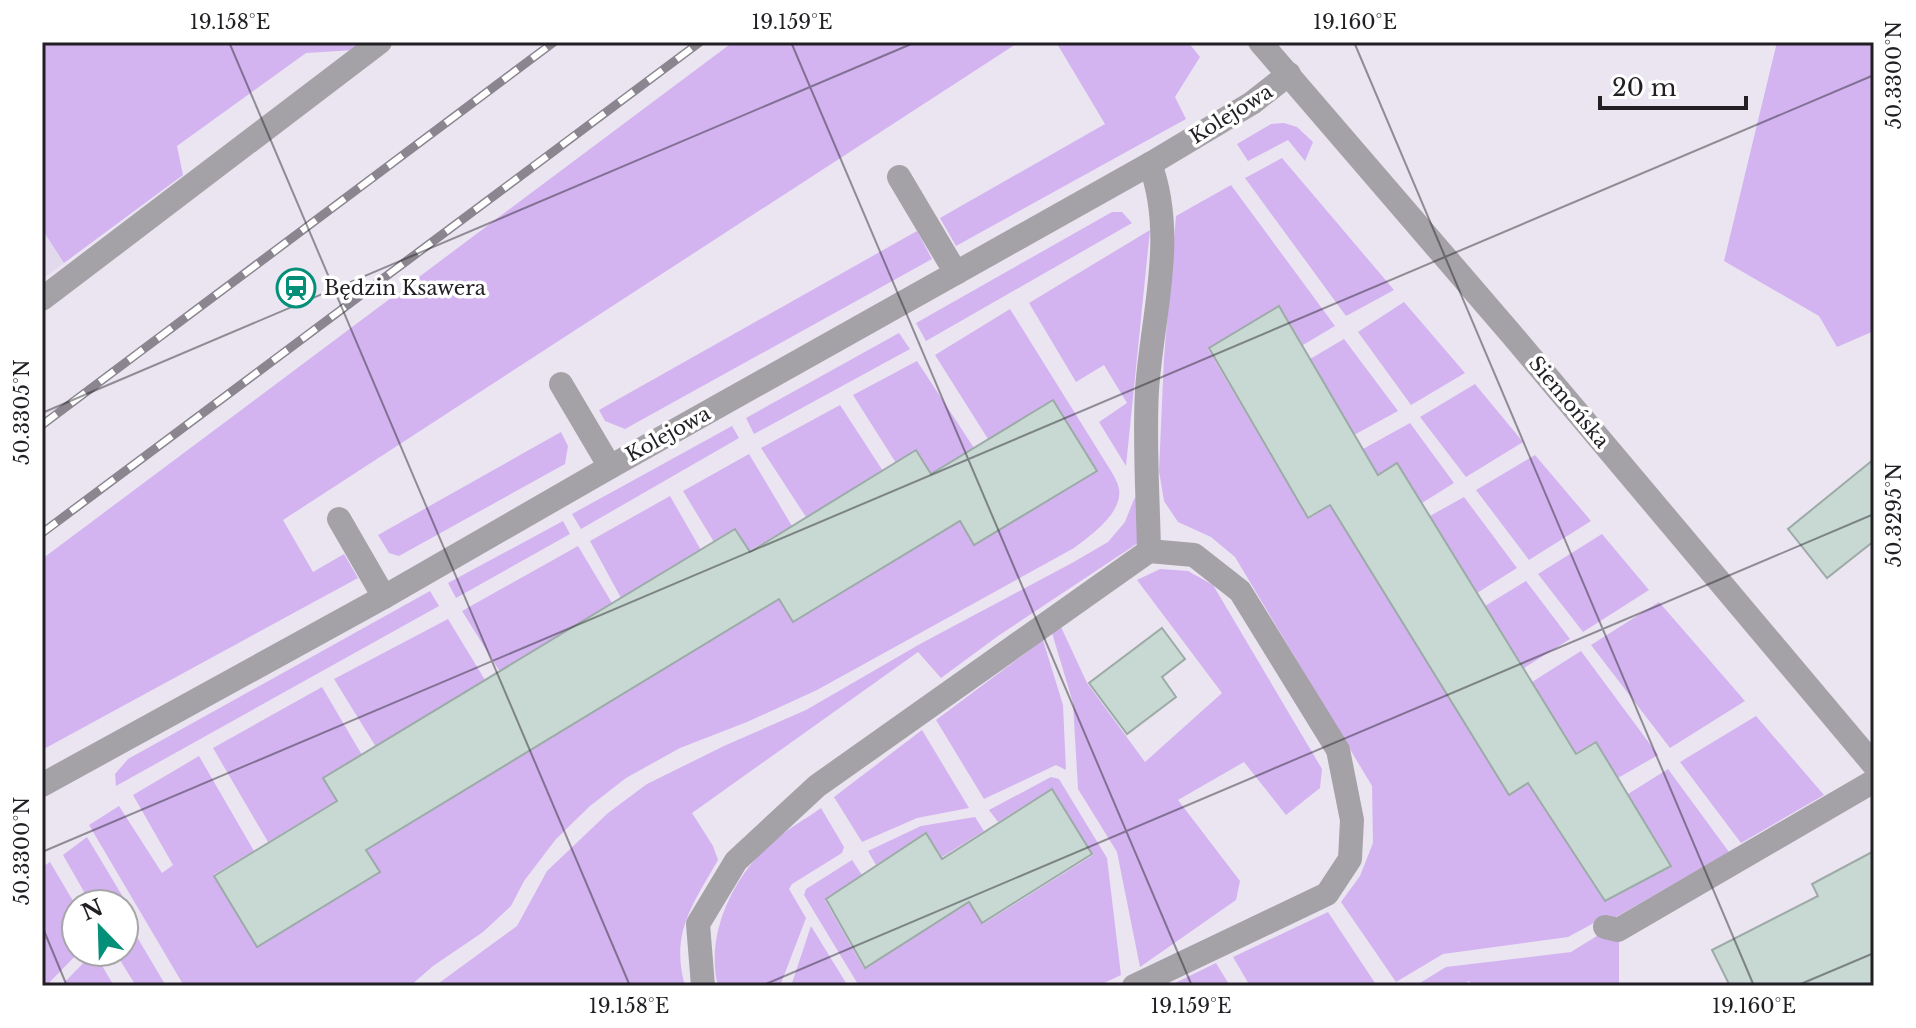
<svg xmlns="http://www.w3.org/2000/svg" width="1916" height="1028" font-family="'Libre Baskerville',serif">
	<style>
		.built { fill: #e2d9ed }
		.green { fill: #d3b4f1 }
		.building { fill: #c8d8d3; stroke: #9caba7; stroke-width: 2 }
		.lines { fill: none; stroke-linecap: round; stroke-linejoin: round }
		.lane { stroke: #a5a2a7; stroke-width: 24 }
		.street { stroke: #a5a2a7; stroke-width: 24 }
		.rail-casing { stroke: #8a858e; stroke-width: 9 }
		.rail { stroke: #fff; stroke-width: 6; stroke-dasharray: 18; stroke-linecap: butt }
		.ticks { fill: none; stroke: #221f24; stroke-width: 2; stroke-opacity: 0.45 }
		.labels { text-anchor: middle; stroke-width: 7; stroke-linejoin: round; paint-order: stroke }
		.street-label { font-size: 20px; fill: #221f24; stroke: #fff }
		.poi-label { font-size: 20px; fill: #221f24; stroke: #fff; text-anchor: start }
		.neatline { fill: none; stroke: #221f24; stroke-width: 3 }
		.ticks-label { font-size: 20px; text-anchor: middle; fill: #221f24 }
	</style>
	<rect width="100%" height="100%" fill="#ebe5f2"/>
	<polygon class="built" points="42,229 64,263 42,279"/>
	<g class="green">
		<polygon points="42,42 365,42 355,50 306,53 177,146 183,175 64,263 42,229"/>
		<polygon points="733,42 1019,42 283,520 313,572 344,554 358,578 42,750 42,559"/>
		<polygon points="1056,42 1188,42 1200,57 1175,97 1186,119 956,246 940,218 1105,124"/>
		<polygon points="1777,42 1874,42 1874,331 1837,347 1819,316 1724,261"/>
		<polygon points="1284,123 1297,127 1313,142 1305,161 1288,140 1248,161 1237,144 1271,124"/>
		<polygon points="1282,158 1394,290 1346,316 1245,178"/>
		<polygon points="1231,185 1335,326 1303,345 1279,305 1208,349 1308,519 1330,506 1509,796 1528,783 1604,901 1671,867 1628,794 1668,769 1729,852 1609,921 1594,923 1568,937 1443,954 1396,982 1341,902 1360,876 1373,843 1372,786 1235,557 1211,537 1178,522 1164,501 1159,471 1164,358 1176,216"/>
		<polygon points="1112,212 1122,212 1132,223 926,341 916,323"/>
		<polygon points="1150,230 1126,466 1099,422 1127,403 1104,365 1076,382 1029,303"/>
		<polygon points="917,231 932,259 625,429 605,421 599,410"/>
		<polygon points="1404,302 1465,373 1411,405 1358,332"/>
		<path d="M1010,309l101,162c3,5 7,12 8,18 4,24 -29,47 -45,59l-257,142 -70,32 -67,26 -54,30 -36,28 -34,33 -32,42 -13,25 -28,26 -50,34 -23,20h-226l-95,-161 30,-19 43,67 11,-8 -40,-70 66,-39 55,95 -41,24 45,72 122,-75 -14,-22 413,-251 14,23 167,-101 15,24 121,-74 -43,-71 -65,39 -53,-84z"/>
		<polygon points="899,333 910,349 754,434 746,418"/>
		<polygon points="1344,339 1398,411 1354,435 1310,359"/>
		<polygon points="917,361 974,448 931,474 917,450 896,463 853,395"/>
		<polygon points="1475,384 1523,442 1466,477 1420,417"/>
		<polygon points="840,405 883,471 806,517 761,448"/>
		<polygon points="1410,423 1454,483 1422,503 1397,464 1378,475 1363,449"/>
		<polygon points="732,426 739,438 581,529 572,514"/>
		<polygon points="561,432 568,446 565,464 399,556 389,553 378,535"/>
		<polygon points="749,454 792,526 749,551 736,529 714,542 683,491"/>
		<polygon points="1535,455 1591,521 1529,560 1476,490"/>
		<path d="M1139,495l-1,48 -140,93 -57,42 -23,-26 -226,161 21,33 5,14c-25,44 -48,73 -33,126h-250l82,-60 30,-55 61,-58 39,-29 79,-39 80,-35 114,-66 152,-81 36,-21 17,-20 9,-23z"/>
		<polygon points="670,496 701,550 621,598 590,541"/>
		<polygon points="1464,497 1517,568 1477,593 1430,516"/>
		<polygon points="563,521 570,534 456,598 448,583"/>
		<polygon points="1602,534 1649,590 1583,632 1538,574"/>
		<polygon points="578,546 612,603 500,672 462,611"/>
		<polygon points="1160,569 1188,571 1213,585 1322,769 1320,788 1286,815 1244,762 1178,800 1240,881 1236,900 1140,967 1117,852 1078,789 1073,703 1052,633 1061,627 1087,683 1145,762 1222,693 1137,580"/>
		<polygon points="1526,581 1570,639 1524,668 1485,606"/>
		<polygon points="430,591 439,606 116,786 115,774 128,759"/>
		<polygon points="1659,602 1745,701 1670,748 1591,645"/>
		<polygon points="448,619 485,680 376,747 334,679"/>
		<polygon points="1043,640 1063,705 1066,770 1056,765 984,799 936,720"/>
		<polygon points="1581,651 1658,755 1618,778 1596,741 1576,753 1532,682"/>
		<polygon points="322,687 362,755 323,779 336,801 268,842 213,748"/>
		<polygon points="1756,716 1824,795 1741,843 1680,762"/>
		<polygon points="922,730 969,808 917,818 862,842 834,797"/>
		<polygon points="1051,777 1059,779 1107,858 1121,975 1098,986 859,986 804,895 806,889 852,860 862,875 825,900 864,969 969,903 983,924 1093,855 1052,788 998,822 989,810"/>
		<path d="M821,808l23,39 -2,6 -50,31 -3,5 17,29 -26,68h-62c-13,-50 14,-107 51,-141 15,-14 35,-25 52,-37z"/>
		<polygon points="975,817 984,831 942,857 926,832 876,865 868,851 921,826"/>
		<polygon points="87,837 126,902 124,904 91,904 63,855"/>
		<polygon points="50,862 76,906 76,952 79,952 46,986 42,986 42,867"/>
		<polygon points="1328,912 1377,986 1250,986 1233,957"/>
		<polygon points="124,925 130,925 166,986 136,986 115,952 124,952"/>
		<polygon points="811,926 846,983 847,986 791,986"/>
		<polygon points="1600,934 1619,938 1619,986 1472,986 1469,981 1461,986 1415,986 1446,967 1571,952"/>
		<polygon points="94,952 114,986 61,986"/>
		<polygon points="1216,963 1230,986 1169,986"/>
	</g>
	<g class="building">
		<polygon points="1279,306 1378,475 1397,463 1576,754 1596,742 1671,866 1605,901 1528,783 1509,795 1330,505 1308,518 1209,348"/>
		<polygon points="1053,400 1097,471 974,545 960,521 793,622 779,599 366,850 380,872 257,947 214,876 337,801 323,778 735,529 750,552 916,450 931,474"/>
		<polygon points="1874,459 1874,541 1827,578 1788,529"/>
		<polygon points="1162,628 1185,659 1162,677 1176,697 1127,734 1089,683"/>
		<polygon points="1052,789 1092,854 982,923 969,902 865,968 826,899 926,833 942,859"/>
		<polygon points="1874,851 1874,986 1730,986 1712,950 1818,896 1812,884"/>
	</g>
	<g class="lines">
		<g class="lane">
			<polyline points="899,177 956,273"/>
			<polyline points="42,299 380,42"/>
			<polyline points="561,384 610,467"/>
			<polyline points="339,519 384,597"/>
			<path d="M1149,551c-1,-53 -5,-108 -2,-161 5,-74 30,-154 3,-226"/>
			<polyline points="1605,927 1618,930 1874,781"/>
			<polyline points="703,986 698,924 736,861 817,786 1149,551 1194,555 1240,591 1338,750 1352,820 1350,859 1327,894 1134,986"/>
		</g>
		<g class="street">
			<polyline points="1260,42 1513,336 1874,765"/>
			<polyline points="42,785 384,597 610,467 1150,164 1252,103 1289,74"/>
		</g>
		<defs>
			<g id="rail">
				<polyline points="42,425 554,42"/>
				<polyline points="42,533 700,42"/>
			</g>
		</defs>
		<use href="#rail" class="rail-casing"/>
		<use href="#rail" class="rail"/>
	</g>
	<path class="ticks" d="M229,42l401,944M791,42l401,944M1354,42l400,944M42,413l874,-371M42,852l1832,-777M42,926l25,60M761,986l1113,-472M1796,986l78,-33"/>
	<defs>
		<symbol id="station-ring" viewBox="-11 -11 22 22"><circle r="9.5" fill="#fff" stroke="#048f79" stroke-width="1.5"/><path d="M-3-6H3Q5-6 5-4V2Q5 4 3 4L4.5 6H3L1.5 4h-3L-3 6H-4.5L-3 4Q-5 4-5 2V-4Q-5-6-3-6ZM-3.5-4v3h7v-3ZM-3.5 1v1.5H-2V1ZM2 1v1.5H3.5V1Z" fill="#048f79"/></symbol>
	</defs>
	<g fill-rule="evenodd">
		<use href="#station-ring" x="274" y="266" width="44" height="44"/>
	</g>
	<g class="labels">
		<g class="street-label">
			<text transform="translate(1231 114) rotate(-32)" y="7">Kolejowa</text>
			<text transform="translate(1569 402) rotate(50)" y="7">Siemońska</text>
			<text transform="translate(668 434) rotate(-29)" y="7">Kolejowa</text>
		</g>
		<g class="poi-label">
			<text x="324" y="295">Będzin Ksawera</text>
		</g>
	</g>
	<rect width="1916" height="1028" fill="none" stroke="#ffffff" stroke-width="88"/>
	<g transform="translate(100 928) rotate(337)"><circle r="38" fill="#ffffff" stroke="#a7a5a7" stroke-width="2"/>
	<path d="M0-6L14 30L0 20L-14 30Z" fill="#048f79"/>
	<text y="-12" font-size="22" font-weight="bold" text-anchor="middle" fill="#221f24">N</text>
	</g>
	<path d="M1600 96v12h146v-12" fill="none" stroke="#221f24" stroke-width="4"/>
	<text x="1612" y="96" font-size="24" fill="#221f24" stroke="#ffffff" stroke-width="6" paint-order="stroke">20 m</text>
	<rect x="44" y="44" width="1828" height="940" class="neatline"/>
	<g class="ticks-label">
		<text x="230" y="29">19.158°E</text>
		<text x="792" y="29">19.159°E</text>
		<text x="1355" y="29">19.160°E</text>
		<text transform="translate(1894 75) rotate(-90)" y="7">50.3300°N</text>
		<text transform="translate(22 412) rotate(-90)" y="7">50.3305°N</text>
		<text transform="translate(1894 515) rotate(-90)" y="7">50.3295°N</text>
		<text transform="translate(22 851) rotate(-90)" y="7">50.3300°N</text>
		<text x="629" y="1013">19.158°E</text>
		<text x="1191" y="1013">19.159°E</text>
		<text x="1754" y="1013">19.160°E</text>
	</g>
</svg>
